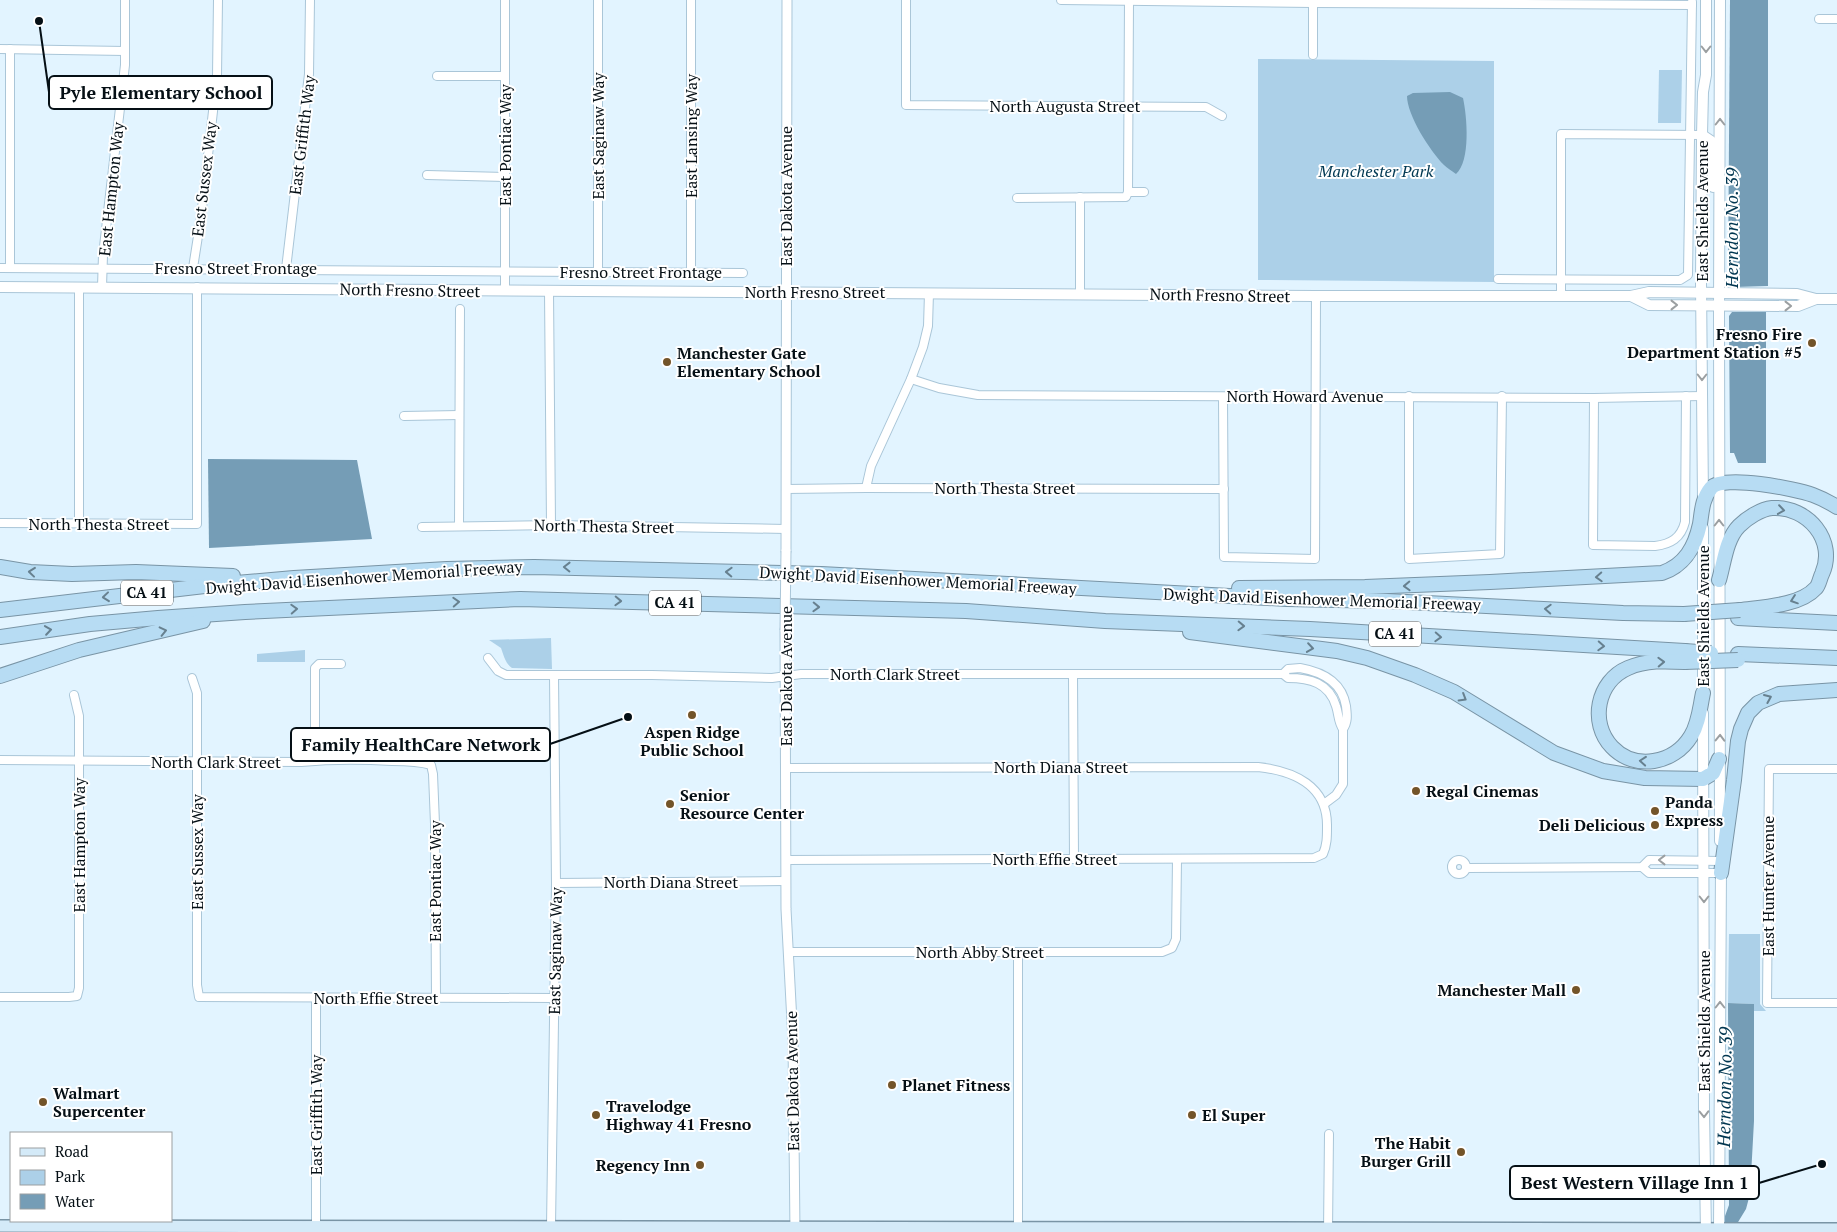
<svg xmlns="http://www.w3.org/2000/svg" width="1837" height="1232" font-family="'PT Serif',serif">
	<style>
		.green { fill: #acd0e8 }
		.water { fill: #759db6 }
		.lines { fill: none; stroke-linecap: round; stroke-linejoin: round }
		.minor-casing { stroke: #aac6d8; stroke-width: 10 }
		.tertiary-casing { stroke: #aac6d8; stroke-width: 11 }
		.secondary-casing { stroke: #aac6d8; stroke-width: 12 }
		.primary-casing { stroke: #7994a5; stroke-width: 14 }
		.motorway-casing { stroke: #7994a5; stroke-width: 16 }
		.minor { stroke: #fff; stroke-width: 8 }
		.tertiary { stroke: #fff; stroke-width: 9 }
		.secondary { stroke: #fff; stroke-width: 10 }
		.primary { stroke: #d4eaf8; stroke-width: 11 }
		.motorway { stroke: #b7dcf3; stroke-width: 14 }
		.tertiary-bridge-casing { stroke: #aac6d8; stroke-width: 11; stroke-linecap: butt }
		.motorway-bridge-casing { stroke: #7994a5; stroke-width: 16; stroke-linecap: butt }
		.tertiary-bridge { stroke: #fff; stroke-width: 9 }
		.motorway-bridge { stroke: #b7dcf3; stroke-width: 14 }
		.oneway { stroke: #9b9fa1 }
		.oneway2 { stroke: #67808f }
		.poi-dot { fill: #735429; stroke: #fff; stroke-width: 2 }
		.labels { text-anchor: middle; stroke-width: 4; stroke-linejoin: round; paint-order: stroke }
		.shield { fill: #fff; stroke: #50575b; stroke-width: 1 }
		.shield-label { font-size: 15px; font-weight: bold; fill: #050f15 }
		.street-label { font-size: 16px; fill: #050f15; stroke: #fff }
		.park-label { font-size: 16px; font-style: italic; fill: #003852; stroke: #fff }
		.poi-label { font-size: 16px; font-weight: bold; fill: #050f15; stroke: #fff; text-anchor: start }
		.water-label { font-size: 18px; font-style: italic; fill: #003650; stroke: #fff }
		.leader { fill: none; stroke: #050f15; stroke-width: 2 }
		.callout-dot { fill: #050f15; stroke: #fff; stroke-width: 2 }
		.callout { fill: #fff; stroke: #050f15; stroke-width: 2 }
		.callout-label { font-size: 18px; text-anchor: middle; font-weight: bold; fill: #050f15 }
	</style>
	<rect width="100%" height="100%" fill="#e2f4ff"/>
	<g class="green">
		<polygon points="1258,59 1494,61 1494,282 1258,280"/>
		<polygon points="1659,70 1682,70 1681,123 1658,123"/>
		<path d="M551,638l1,31 -40,-1c-7,-5 -8,-12 -11,-20l-12,-8z"/>
		<polygon points="305,650 305,662 257,662 257,654"/>
		<polygon points="1729,934 1760,934 1760,1004 1766,1011 1754,1011 1754,1004 1728,1003"/>
	</g>
	<g class="water">
		<polygon points="1730,0 1768,0 1768,286 1735,287 1728,279"/>
		<path d="M1450,92l13,6c4,18 8,63 -7,76 -4,-3 -9,-6 -12,-9 -14,-14 -37,-50 -37,-69l6,-3z"/>
		<polygon points="1732,312 1766,312 1766,463 1738,463 1734,453 1730,453 1729,316"/>
		<polygon points="208,459 357,460 372,539 209,548"/>
		<polygon points="1728,1003 1754,1004 1754,1121 1750,1194 1746,1209 1732,1232 1715,1232 1725,1216 1729,1205"/>
	</g>
	<g class="lines">
		<defs>
			<g id="minor">
				<polyline points="906,0 906,105 1206,107 1222,116"/>
				<polyline points="1061,0 1313,3 1692,5"/>
				<polyline points="1313,0 1313,55"/>
				<polyline points="1819,19 1837,19"/>
				<polyline points="0,49 125,51"/>
				<polyline points="437,76 505,76"/>
				<polyline points="427,175 505,177"/>
				<polyline points="1128,192 1129,0"/>
				<polyline points="1080,197 1080,294"/>
				<polyline points="1017,198 1126,197 1128,192 1144,192"/>
				<polyline points="0,268 743,273"/>
				<polyline points="10,268 10,49"/>
				<polyline points="193,268 201,217 217,76 218,0"/>
				<polyline points="286,269 309,74 310,0"/>
				<polyline points="598,272 598,0"/>
				<polyline points="691,273 691,0"/>
				<polyline points="1498,279 1673,280 1680,280 1688,275 1692,2"/>
				<polyline points="102,287 103,255 125,65 125,0"/>
				<polyline points="79,288 79,523"/>
				<polyline points="505,291 505,0"/>
				<polyline points="549,291 551,525"/>
				<polyline points="1561,295 1561,134 1702,135"/>
				<polyline points="911,379 939,388 978,395 1594,398 1702,396"/>
				<polyline points="1409,396 1409,559 1500,554 1502,396"/>
				<polyline points="1223,397 1224,557 1315,559 1316,296"/>
				<path d="M1594,398l-1,147 62,1c16,-2 26,-8 30,-24l1,-126"/>
				<polyline points="404,416 459,415"/>
				<polyline points="866,488 871,466 911,379 923,347 928,326 929,293"/>
				<polyline points="786,489 866,488 1224,489"/>
				<polyline points="0,523 197,524 197,287"/>
				<polyline points="459,526 460,309"/>
				<polyline points="422,527 551,525 786,529"/>
				<polyline points="488,658 498,671 506,675 652,675 772,678 801,674 1283,674"/>
				<path d="M1300,668c23,4 42,14 46,38 1,9 2,16 -3,23 -5,-7 -4,-14 -7,-23 -7,-23 -26,-28 -48,-28l-5,-4 5,-5z"/>
				<polyline points="1073,675 1074,859"/>
				<polyline points="192,678 197,693 197,985 199,997 553,998"/>
				<path d="M0,760l301,2c30,-3 60,-3 91,-1 13,0 26,0 39,4l2,9 2,50 1,174"/>
				<polyline points="315,761 315,668 319,664 341,664"/>
				<path d="M786,768l472,-1c36,4 70,19 69,60 0,10 0,18 -4,27l-9,4 -528,2"/>
				<polyline points="1837,769 1769,769 1767,1003 1837,1003"/>
				<polyline points="1324,804 1336,795 1343,784 1343,729"/>
				<circle cx="1459" cy="867" r="7"/>
				<polyline points="1642,867 1649,873 1721,873"/>
				<polyline points="1466,868 1642,867 1649,860 1721,861"/>
				<polyline points="556,883 786,881"/>
				<polyline points="788,952 1162,952 1172,948 1176,939 1177,859"/>
				<polyline points="1018,952 1018,1228"/>
				<polyline points="0,997 69,997 77,996 79,988 79,716 74,695"/>
				<polyline points="551,1227 556,883 554,675"/>
				<polyline points="316,1230 316,997"/>
				<polyline points="1328,1232 1329,1134"/>
			</g>
			<g id="tertiary">
				<polyline points="786,551 787,0"/>
				<polyline points="785,630 786,909 793,1041 795,1232"/>
			</g>
			<g id="secondary">
				<polyline points="1720,0 1719,316 1720,841"/>
				<polyline points="1702,135 1711,141 1712,145 1713,187"/>
				<polyline points="0,287 1316,296 1631,296 1649,292 1797,294 1816,299 1837,299"/>
				<polyline points="1631,296 1649,305 1798,306 1816,299"/>
				<polyline points="1703,501 1701,283 1702,135 1703,92 1706,75 1706,0"/>
				<polyline points="1703,528 1703,699"/>
				<polyline points="1703,713 1704,1111 1706,1232"/>
				<polyline points="1719,1232 1721,866"/>
			</g>
			<polyline id="primary" points="0,1226 1837,1229"/>
			<g id="motorway">
				<polyline points="0,567 30,572 72,574 136,572 233,576"/>
				<path d="M1719,580c5,-17 7,-41 20,-54 8,-8 22,-17 33,-18 36,-2 65,33 50,66 -2,4 -3,11 -6,14 -16,18 -54,19 -76,22"/>
				<path d="M1239,588l126,-1 125,-5 172,-9c23,-8 33,-26 38,-49 2,-13 2,-25 11,-36 12,-14 85,1 102,7 8,3 16,7 24,12"/>
				<polyline points="0,610 213,585 294,578 447,569 534,567 821,574 1287,599 1387,601 1623,613 1684,614"/>
				<polyline points="1738,618 1837,623"/>
				<polyline points="1190,632 1337,651 1367,658 1415,675 1454,692 1554,753 1603,771 1645,778 1703,779 1713,773 1719,759"/>
				<polyline points="0,637 90,624 158,618 245,612 520,599 966,611 1105,621 1310,629 1685,651"/>
				<polyline points="1738,654 1837,658"/>
				<path d="M1685,662c-19,-1 -39,-2 -57,6 -31,13 -39,55 -16,79 23,24 62,17 79,-11 8,-13 9,-29 12,-43"/>
				<polyline points="0,676 79,650 203,621"/>
				<polyline points="1721,873 1734,780 1738,741 1741,729 1748,713 1758,703 1779,694 1837,690"/>
			</g>
		</defs>
		<use href="#minor" class="minor-casing"/>
		<use href="#tertiary" class="tertiary-casing"/>
		<use href="#secondary" class="secondary-casing"/>
		<use href="#primary" class="primary-casing"/>
		<use href="#motorway" class="motorway-casing"/>
		<use href="#minor" class="minor"/>
		<use href="#tertiary" class="tertiary"/>
		<use href="#secondary" class="secondary"/>
		<use href="#primary" class="primary"/>
		<use href="#motorway" class="motorway"/>
		<defs>
			<polyline id="tertiary-bridge" points="785,630 786,551"/>
			<g id="motorway-bridge">
				<polyline points="1684,614 1740,610"/>
				<polyline points="1685,651 1711,653"/>
				<polyline points="1685,662 1738,660"/>
			</g>
		</defs>
		<use href="#tertiary-bridge" class="tertiary-bridge-casing"/>
		<use href="#motorway-bridge" class="motorway-bridge-casing"/>
		<use href="#tertiary-bridge" class="tertiary-bridge"/>
		<use href="#motorway-bridge" class="motorway-bridge"/>
	</g>
	<defs><path id="oneway-chevron" d="M-2-3.5L2.5 0L-2 3.5" fill="none" stroke-width="1.6" stroke-linecap="round" stroke-linejoin="round" transform="scale(1.25)"/></defs>
	<g class="oneway">
		<use href="#oneway-chevron" transform="translate(1706 49) rotate(90)"/>
		<use href="#oneway-chevron" transform="translate(1720 122) rotate(-90)"/>
		<use href="#oneway-chevron" transform="translate(1674 305)"/>
		<use href="#oneway-chevron" transform="translate(1788 306)"/>
		<use href="#oneway-chevron" transform="translate(1702 377) rotate(90)"/>
		<use href="#oneway-chevron" transform="translate(1719 523) rotate(-90)"/>
		<use href="#oneway-chevron" transform="translate(1720 738) rotate(-89)"/>
		<use href="#oneway-chevron" transform="translate(1662 860) rotate(-180)"/>
		<use href="#oneway-chevron" transform="translate(1704 899) rotate(90)"/>
		<use href="#oneway-chevron" transform="translate(1720 1005) rotate(-90)"/>
		<use href="#oneway-chevron" transform="translate(1704 1114) rotate(89)"/>
	</g>
	<g class="oneway2">
		<use href="#oneway-chevron" transform="translate(1781 510) rotate(8)"/>
		<use href="#oneway-chevron" transform="translate(567 567) rotate(-179)"/>
		<use href="#oneway-chevron" transform="translate(32 572) rotate(-174)"/>
		<use href="#oneway-chevron" transform="translate(729 572) rotate(-178)"/>
		<use href="#oneway-chevron" transform="translate(1599 577) rotate(177)"/>
		<use href="#oneway-chevron" transform="translate(1407 586) rotate(178)"/>
		<use href="#oneway-chevron" transform="translate(106 597) rotate(174)"/>
		<use href="#oneway-chevron" transform="translate(1794 600) rotate(161)"/>
		<use href="#oneway-chevron" transform="translate(618 601) rotate(2)"/>
		<use href="#oneway-chevron" transform="translate(456 602) rotate(-3)"/>
		<use href="#oneway-chevron" transform="translate(816 607) rotate(2)"/>
		<use href="#oneway-chevron" transform="translate(294 609) rotate(-3)"/>
		<use href="#oneway-chevron" transform="translate(1548 609) rotate(-177)"/>
		<use href="#oneway-chevron" transform="translate(1241 626) rotate(2)"/>
		<use href="#oneway-chevron" transform="translate(48 630) rotate(-8)"/>
		<use href="#oneway-chevron" transform="translate(163 631) rotate(-13)"/>
		<use href="#oneway-chevron" transform="translate(1438 637) rotate(3)"/>
		<use href="#oneway-chevron" transform="translate(1601 646) rotate(3)"/>
		<use href="#oneway-chevron" transform="translate(1310 648) rotate(8)"/>
		<use href="#oneway-chevron" transform="translate(1661 662) rotate(-2)"/>
		<use href="#oneway-chevron" transform="translate(1463 698) rotate(31)"/>
		<use href="#oneway-chevron" transform="translate(1768 698) rotate(-23)"/>
		<use href="#oneway-chevron" transform="translate(1643 761) rotate(-175)"/>
	</g>
	<g class="poi-dot">
		<circle cx="1812" cy="343" r="5"/>
		<circle cx="667" cy="362" r="5"/>
		<circle cx="692" cy="715" r="5"/>
		<circle cx="1416" cy="791" r="5"/>
		<circle cx="670" cy="804" r="5"/>
		<circle cx="1655" cy="811" r="5"/>
		<circle cx="1655" cy="825" r="5"/>
		<circle cx="1576" cy="990" r="5"/>
		<circle cx="892" cy="1085" r="5"/>
		<circle cx="43" cy="1102" r="5"/>
		<circle cx="596" cy="1115" r="5"/>
		<circle cx="1192" cy="1115" r="5"/>
		<circle cx="1461" cy="1152" r="5"/>
		<circle cx="700" cy="1165" r="5"/>
	</g>
	<g class="labels">
		<g class="shield">
			<rect x="121" y="580.5" width="52" height="25" rx="4"/>
			<rect x="649" y="590.5" width="52" height="25" rx="4"/>
			<rect x="1369" y="621.5" width="52" height="25" rx="4"/>
		</g>
		<g class="shield-label">
			<text x="147" y="598">CA 41</text>
			<text x="675" y="608">CA 41</text>
			<text x="1395" y="639">CA 41</text>
		</g>
		<g class="street-label">
			<text x="1065" y="112">North Augusta Street</text>
			<text transform="translate(302 135) rotate(-83)" y="6">East Griffith Way</text>
			<text transform="translate(598 136) rotate(-90)" y="6">East Saginaw Way</text>
			<text transform="translate(691 136) rotate(-90)" y="6">East Lansing Way</text>
			<text transform="translate(505 145) rotate(-90)" y="6">East Pontiac Way</text>
			<text transform="translate(204 179) rotate(-83)" y="6">East Sussex Way</text>
			<text transform="translate(111 189) rotate(-84)" y="6">East Hampton Way</text>
			<text transform="translate(786 196) rotate(-90)" y="6">East Dakota Avenue</text>
			<text transform="translate(1702 211) rotate(-90)" y="6">East Shields Avenue</text>
			<text x="236" y="274">Fresno Street Frontage</text>
			<text x="641" y="278">Fresno Street Frontage</text>
			<text transform="translate(410 290) rotate(1)" y="6">North Fresno Street</text>
			<text x="815" y="298">North Fresno Street</text>
			<text transform="translate(1220 295) rotate(1)" y="6">North Fresno Street</text>
			<text x="1305" y="402">North Howard Avenue</text>
			<text x="1005" y="494">North Thesta Street</text>
			<text x="99" y="530">North Thesta Street</text>
			<text transform="translate(604 526) rotate(1)" y="6">North Thesta Street</text>
			<text transform="translate(364 577) rotate(-4)" y="6">Dwight David Eisenhower Memorial Freeway</text>
			<text transform="translate(918 580) rotate(3)" y="6">Dwight David Eisenhower Memorial Freeway</text>
			<text transform="translate(1322 599) rotate(2)" y="6">Dwight David Eisenhower Memorial Freeway</text>
			<text transform="translate(1703 616) rotate(-90)" y="6">East Shields Avenue</text>
			<text x="895" y="680">North Clark Street</text>
			<text transform="translate(786 676) rotate(-90)" y="6">East Dakota Avenue</text>
			<text x="216" y="768">North Clark Street</text>
			<text x="1061" y="773">North Diana Street</text>
			<text transform="translate(79 845) rotate(-90)" y="6">East Hampton Way</text>
			<text transform="translate(197 852) rotate(-90)" y="6">East Sussex Way</text>
			<text x="1055" y="865">North Effie Street</text>
			<text transform="translate(435 881) rotate(-90)" y="6">East Pontiac Way</text>
			<text x="671" y="888">North Diana Street</text>
			<text transform="translate(1768 886) rotate(-90)" y="6">East Hunter Avenue</text>
			<text transform="translate(555 951) rotate(-89)" y="6">East Saginaw Way</text>
			<text x="980" y="958">North Abby Street</text>
			<text x="376" y="1004">North Effie Street</text>
			<text transform="translate(1704 1021) rotate(-90)" y="6">East Shields Avenue</text>
			<text transform="translate(792 1081) rotate(-91)" y="6">East Dakota Avenue</text>
			<text transform="translate(316 1115) rotate(-90)" y="6">East Griffith Way</text>
		</g>
		<g class="park-label">
			<text x="1376" y="177">Manchester Park</text>
		</g>
		<g class="poi-label">
			<text x="1802" y="340" text-anchor="end">Fresno Fire<tspan x="1802" dy="18">Department Station #5</tspan></text>
			<text x="677" y="359">Manchester Gate<tspan x="677" dy="18">Elementary School</tspan></text>
			<text x="692" y="738" text-anchor="middle">Aspen Ridge<tspan x="692" dy="18">Public School</tspan></text>
			<text x="1426" y="797">Regal Cinemas</text>
			<text x="680" y="801">Senior<tspan x="680" dy="18">Resource Center</tspan></text>
			<text x="1665" y="808">Panda<tspan x="1665" dy="18">Express</tspan></text>
			<text x="1645" y="831" text-anchor="end">Deli Delicious</text>
			<text x="1566" y="996" text-anchor="end">Manchester Mall</text>
			<text x="902" y="1091">Planet Fitness</text>
			<text x="53" y="1099">Walmart<tspan x="53" dy="18">Supercenter</tspan></text>
			<text x="606" y="1112">Travelodge<tspan x="606" dy="18">Highway 41 Fresno</tspan></text>
			<text x="1202" y="1121">El Super</text>
			<text x="1451" y="1149" text-anchor="end">The Habit<tspan x="1451" dy="18">Burger Grill</tspan></text>
			<text x="690" y="1171" text-anchor="end">Regency Inn</text>
		</g>
		<g class="water-label">
			<text transform="translate(1732 228) rotate(-90)" y="6">Herndon No. 39</text>
			<text transform="translate(1725 1087) rotate(-89)" y="6">Herndon No. 39</text>
		</g>
	</g>
	<path class="leader" d="M39 21L49 92M628 717L550 744M1822 1164L1759 1183"/>
	<g class="callout-dot">
		<circle cx="39" cy="21" r="5"/>
		<circle cx="628" cy="717" r="5"/>
		<circle cx="1822" cy="1164" r="5"/>
	</g>
	<g class="callout">
		<rect x="49" y="76" width="223" height="33" rx="5"/>
		<rect x="291" y="728" width="259" height="33" rx="5"/>
		<rect x="1510" y="1166" width="249" height="33" rx="5"/>
	</g>
	<g class="callout-label">
		<text x="161" y="99">Pyle Elementary School</text>
		<text x="421" y="751">Family HealthCare Network</text>
		<text x="1635" y="1189">Best Western Village Inn 1</text>
	</g>
	<rect x="10" y="1132" width="162" height="90" fill="#ffffff" stroke="#9b9fa1"/>
	<rect x="20" y="1148" width="25" height="8" fill="#d4eaf8" stroke="#9b9fa1"/>
	<text x="55" y="1157" font-size="15" fill="#050f15">Road</text>
	<rect x="20" y="1170" width="25" height="15" fill="#acd0e8" stroke="#9b9fa1"/>
	<text x="55" y="1182" font-size="15" fill="#050f15">Park</text>
	<rect x="20" y="1194" width="25" height="15" fill="#759db6" stroke="#9b9fa1"/>
	<text x="55" y="1207" font-size="15" fill="#050f15">Water</text>
</svg>
